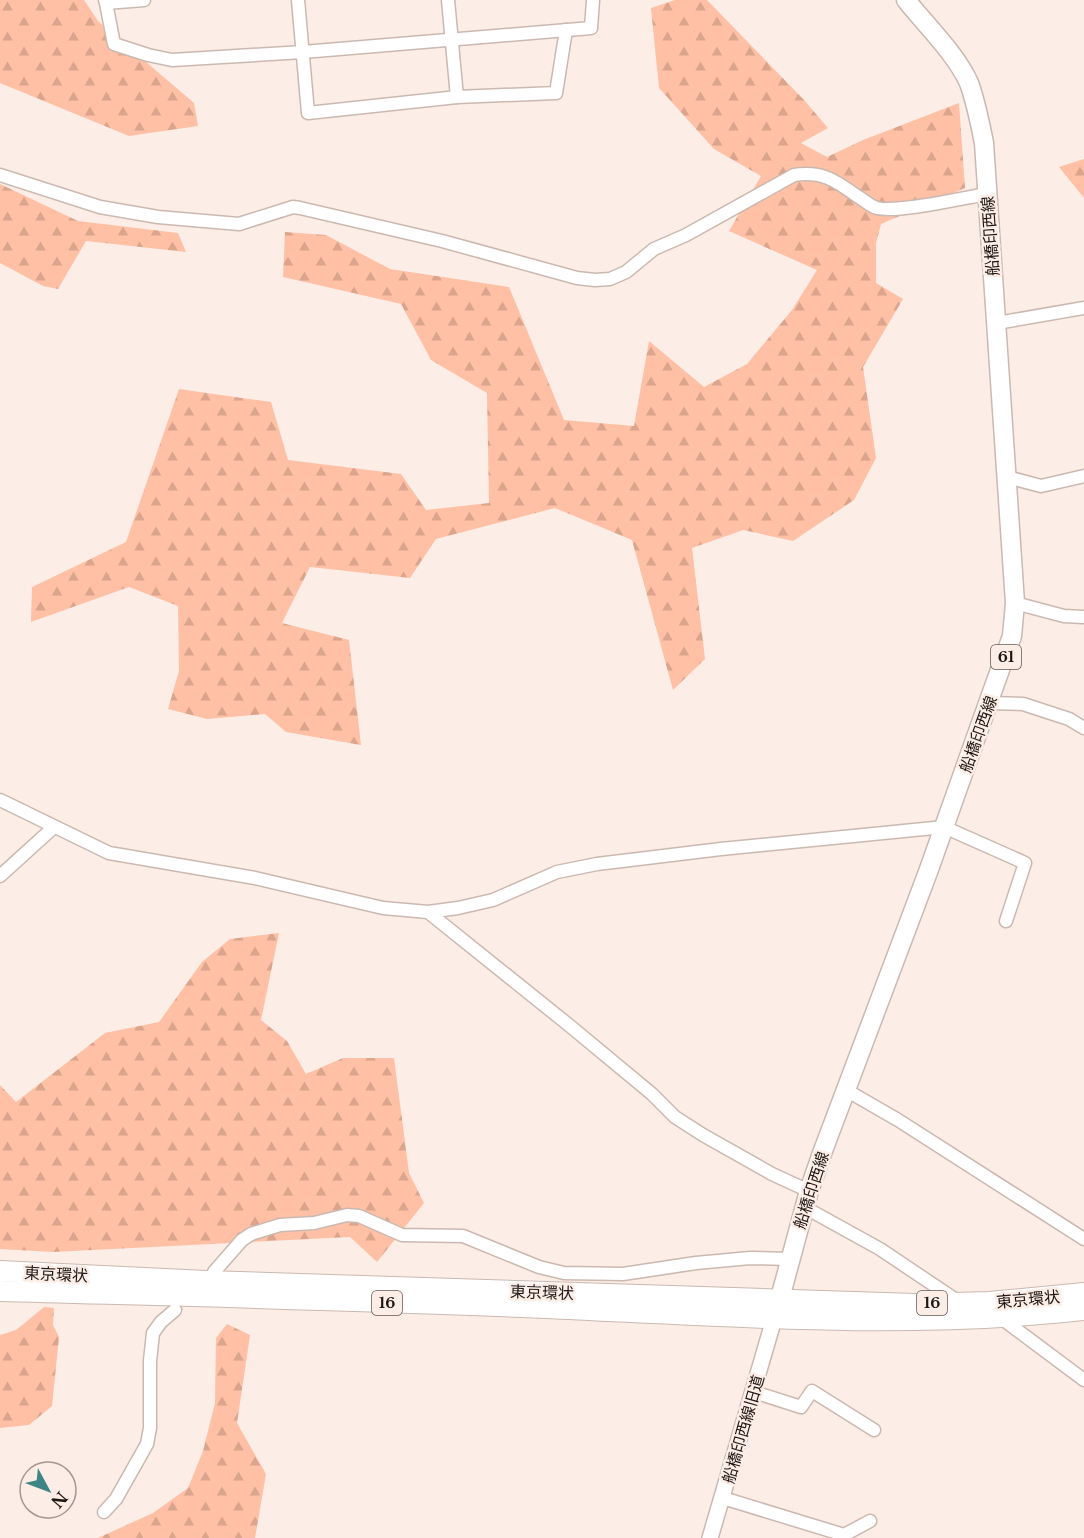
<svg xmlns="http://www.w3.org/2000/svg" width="1084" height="1538" font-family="'Libre Baskerville','Noto Sans JP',serif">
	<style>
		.forest { fill: url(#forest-firs) }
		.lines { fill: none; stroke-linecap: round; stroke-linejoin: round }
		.minor-casing { stroke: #cbb9b1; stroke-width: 15 }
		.tertiary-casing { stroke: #cbb9b1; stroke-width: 18 }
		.primary-casing { stroke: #cbb9b1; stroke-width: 21 }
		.trunk-casing { stroke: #cbb9b1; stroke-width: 22 }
		.minor { stroke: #fff; stroke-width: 12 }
		.tertiary { stroke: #fff; stroke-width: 15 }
		.primary { stroke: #fff; stroke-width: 18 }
		.trunk { stroke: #fff; stroke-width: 20 }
		.labels { text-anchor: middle; stroke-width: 5; stroke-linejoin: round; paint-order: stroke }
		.shield { fill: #fcede6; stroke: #615753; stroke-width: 1.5 }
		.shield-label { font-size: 15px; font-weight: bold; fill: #1e1714 }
		.street-label { font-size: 16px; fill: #1e1714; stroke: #fcede6 }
	</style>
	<defs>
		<pattern id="forest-firs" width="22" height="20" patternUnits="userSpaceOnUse" patternTransform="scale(1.5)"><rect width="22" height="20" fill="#ffc0a5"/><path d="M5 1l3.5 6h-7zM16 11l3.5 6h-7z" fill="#daa48d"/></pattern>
	</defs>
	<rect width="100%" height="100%" fill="#fcede6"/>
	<g class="forest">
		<polygon points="0,0 84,0 98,21 194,103 198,126 129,136 0,83"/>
		<polygon points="675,0 707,0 804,100 828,128 801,143 827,157 863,140 959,103 965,188 881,224 876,243 876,283 903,299 863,367 876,458 854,500 793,541 743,530 692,548 705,659 673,690 632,540 555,508 436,539 410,578 310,567 282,623 349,640 361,745 286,732 265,714 207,719 168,709 179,671 178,606 129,587 31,622 32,587 126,542 179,389 271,402 288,460 401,474 426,510 489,503 487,393 431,360 401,304 283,277 285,232 326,235 390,269 509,287 564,420 634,426 649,341 704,387 747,364 792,310 817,270 729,231 761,176 714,149 659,88 651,8"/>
		<polygon points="1084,159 1084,198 1059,167"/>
		<polygon points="0,184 78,221 178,233 186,252 86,241 58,289 43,286 0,263"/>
		<polygon points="279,933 261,1020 287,1041 306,1074 343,1058 394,1058 409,1173 424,1203 377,1262 350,1237 53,1252 0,1249 0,1085 16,1102 105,1033 159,1022 202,962 230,939"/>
		<polygon points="44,1307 54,1308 53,1325 59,1337 52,1406 29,1425 0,1428 0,1335 16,1330"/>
		<polygon points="227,1324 250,1335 237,1423 266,1474 255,1538 98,1538 153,1513 188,1488 203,1451 215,1403 216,1338"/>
	</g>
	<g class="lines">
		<defs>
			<g id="minor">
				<polyline points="105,0 106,3 144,0"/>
				<polyline points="298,0 308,113 457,97 448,0"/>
				<polyline points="106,3 114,44 148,55 172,60 303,52 591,28 593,0"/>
				<polyline points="457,97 556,93 566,30"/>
				<path d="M0,175l100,32 58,10 81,7 54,-17 7,1 142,33 135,37 18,2 15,-1 16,-7 28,-23 32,-14 108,-60c28,-4 41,5 63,21 7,4 13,10 20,12 21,5 86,-10 110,-14"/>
				<polyline points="997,323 1084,308"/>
				<polyline points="1007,477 1041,486 1084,476"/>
				<polyline points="1015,603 1064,616 1084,617"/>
				<polyline points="989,703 1023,704 1069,719 1084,728"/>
				<polyline points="0,800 109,853 255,878 383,908 428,912 458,908 493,900 557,872 597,864 721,849 944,827 1025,863 1006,921"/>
				<polyline points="0,876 54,827"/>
				<polyline points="428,912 570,1026 652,1094 675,1117 703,1135 772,1174 809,1191"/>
				<polyline points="846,1090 898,1120 1084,1239"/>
				<polyline points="804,1207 880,1249 959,1302"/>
				<polyline points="214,1272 242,1240 251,1234 280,1225 314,1223 347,1215 359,1216 402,1235 463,1236 539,1267 564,1273 623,1274 696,1263 750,1258 790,1259"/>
				<polyline points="1001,1318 1084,1380"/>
				<polyline points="754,1392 801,1407 812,1391 874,1430"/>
				<polyline points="723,1498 844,1535 870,1521"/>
				<polyline points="104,1512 116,1499 147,1444 150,1428 150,1361 153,1333 161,1322 175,1310"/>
			</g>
			<polyline id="tertiary" points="710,1538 774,1319"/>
			<path id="primary" d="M776,1313l33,-122 12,-35 107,-284 84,-236 3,-33 -31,-460c-4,-20 -8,-41 -15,-60 -13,-29 -43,-58 -63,-83"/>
			<g id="trunk">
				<polyline points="0,1271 206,1281 915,1304 989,1302 1084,1293"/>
				<path d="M0,1291c182,5 363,9 545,17 180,8 360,22 539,2"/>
			</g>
		</defs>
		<use href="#minor" class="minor-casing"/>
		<use href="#tertiary" class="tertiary-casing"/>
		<use href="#primary" class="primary-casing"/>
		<use href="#trunk" class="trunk-casing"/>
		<use href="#minor" class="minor"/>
		<use href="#tertiary" class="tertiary"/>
		<use href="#primary" class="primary"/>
		<use href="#trunk" class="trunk"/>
	</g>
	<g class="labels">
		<g class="shield">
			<rect x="991" y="645" width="30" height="24" rx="4.5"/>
			<rect x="372" y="1291" width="30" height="24" rx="4.5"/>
			<rect x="917" y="1291" width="30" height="24" rx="4.5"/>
		</g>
		<g class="shield-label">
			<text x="1006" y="662">61</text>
			<text x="387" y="1308">16</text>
			<text x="932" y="1308">16</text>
		</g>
		<g class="street-label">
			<text transform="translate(990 236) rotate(-94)" y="6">船橋印西線</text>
			<text transform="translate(978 734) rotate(-70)" y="6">船橋印西線</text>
			<text transform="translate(811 1190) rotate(-72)" y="6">船橋印西線</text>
			<text transform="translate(56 1274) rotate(3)" y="6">東京環状</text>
			<text transform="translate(542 1292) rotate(2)" y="6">東京環状</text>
			<text transform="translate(1028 1299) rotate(-5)" y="6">東京環状</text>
			<text transform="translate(743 1429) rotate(-74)" y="6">船橋印西線旧道</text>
		</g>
	</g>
	<g transform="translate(48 1490) rotate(131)"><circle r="28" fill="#fcede6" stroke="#a39792" stroke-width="1.5"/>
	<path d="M0-4.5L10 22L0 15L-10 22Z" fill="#3d8685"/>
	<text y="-9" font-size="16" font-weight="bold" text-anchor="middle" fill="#1e1714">N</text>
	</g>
</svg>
